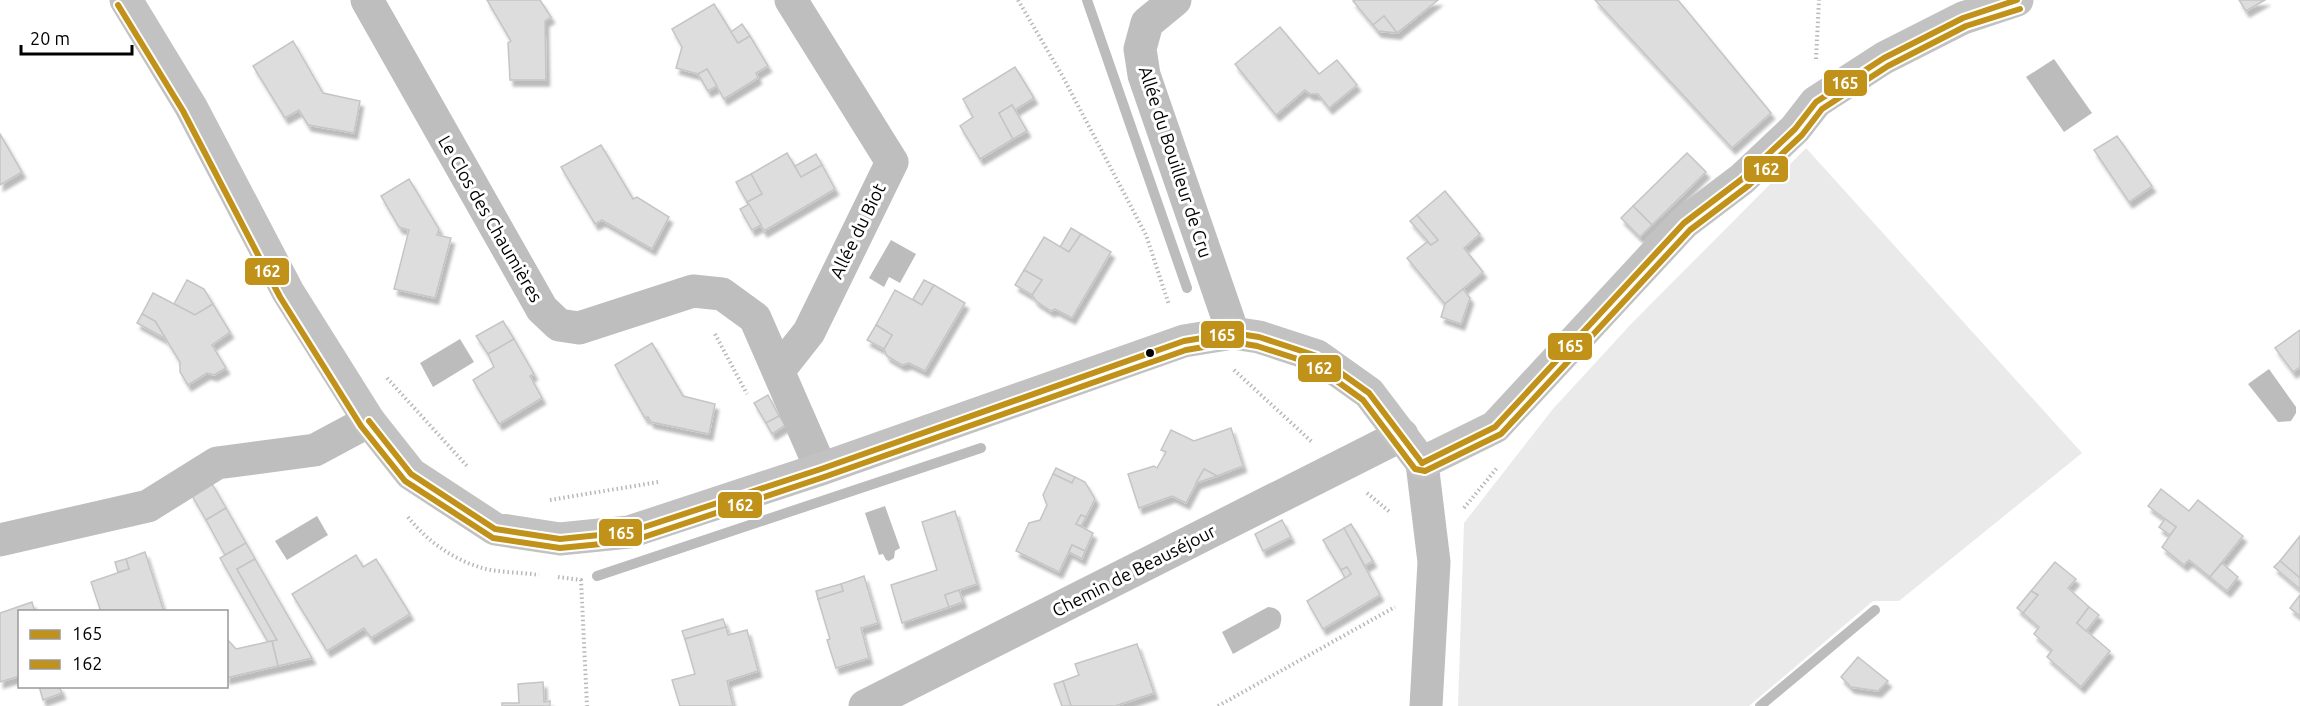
<svg xmlns="http://www.w3.org/2000/svg" width="2300" height="706" font-family="Ubuntu,sans-serif">
	<style>
		.green { fill: #eaeaea }
		.water { fill: #bcbcbc }
		.lines { fill: none; stroke-linecap: round; stroke-linejoin: round }
		.stream { stroke: #bcbcbc; stroke-width: 10 }
		.building { fill: #ddd; stroke: #c5c5c5; stroke-width: 1.5; filter: url(#shadow) }
		.path { stroke: #b8b8b8; stroke-width: 4; stroke-dasharray: 1.5 3; stroke-linecap: butt }
		.street { stroke: #bebebe; stroke-width: 33 }
		.secondary { stroke: #c2c2c2; stroke-width: 33 }
		.bus-1-casing { stroke: #fff; stroke-width: 10 }
		.bus-2-casing { stroke: #fff; stroke-width: 10 }
		.bus-1 { stroke: #c0921a; stroke-width: 6 }
		.bus-2 { stroke: #c0921a; stroke-width: 6 }
		.bus-dot { fill: #000; stroke: #fff; stroke-width: 2 }
		.labels { text-anchor: middle; stroke-width: 6; stroke-linejoin: round; paint-order: stroke }
		.street-label { font-size: 18px; fill: #000; stroke: #fff }
		.line-badge { stroke: #fff; stroke-width: 2 }
		.badge-label { font-size: 16px; text-anchor: middle; font-weight: bold; fill: #fff }
	</style>
	<defs>
		<filter id="shadow"><feDropShadow dx="3.5" dy="6" stdDeviation="1.5" flood-color="#0004"/></filter>
	</defs>
	<rect width="100%" height="100%" fill="#fff"/>
	<polygon class="green" points="1806,148 2082,453 1899,601 1873,601 1749,706 1458,706 1464,523 1552,410 1631,324"/>
	<g class="water">
		<polygon points="2054,59 2092,113 2064,132 2026,77"/>
		<polygon points="891,240 916,254 900,283 889,277 884,287 869,278"/>
		<polygon points="460,339 474,362 433,387 420,363"/>
		<polygon points="2269,369 2296,407 2296,413 2291,421 2278,422 2248,384"/>
		<polygon points="885,506 900,548 895,551 894,558 889,561 886,560 883,554 879,555 865,513"/>
		<polygon points="317,516 328,535 287,560 275,541"/>
		<path d="M1268,607c13,1 16,9 11,21l-46,26 -11,-22z"/>
	</g>
	<g class="lines">
		<g class="stream">
			<polyline points="1087,0 1187,288"/>
			<polyline points="597,576 981,448"/>
			<polyline points="1760,706 1875,610"/>
		</g>
	</g>
	<g class="building">
		<polygon points="487,0 540,0 551,17 545,21 546,80 510,80 508,43 511,41"/>
		<polygon points="1355,0 1438,0 1397,33 1384,16 1373,25 1353,1"/>
		<polygon points="1595,0 1678,0 1771,113 1732,148"/>
		<polygon points="2239,0 2265,0 2246,11"/>
		<polygon points="714,4 738,43 750,36 768,66 756,73 758,78 724,99 707,69 698,74 676,68 682,47 672,29"/>
		<polygon points="1384,16 1397,33 1378,31 1373,25"/>
		<polygon points="742,24 750,36 738,43 731,32"/>
		<polygon points="1280,27 1319,74 1337,60 1357,85 1329,108 1318,94 1310,94 1305,90 1276,115 1235,64"/>
		<polygon points="293,41 323,93 360,101 354,133 308,125 299,110 285,118 253,66"/>
		<polygon points="1015,67 1034,98 1015,110 1012,105 999,113 1013,139 980,159 960,126 973,117 963,99"/>
		<polygon points="707,69 717,86 708,91 698,74"/>
		<polygon points="1012,105 1027,131 1013,139 999,113"/>
		<polygon points="0,134 22,172 0,185"/>
		<polygon points="2117,136 2152,186 2129,202 2094,150"/>
		<polygon points="601,145 633,199 637,197 669,217 652,249 602,220 595,224 561,167"/>
		<polygon points="787,153 801,177 822,165 835,189 764,231 747,202 762,194 751,174"/>
		<polygon points="1687,153 1706,172 1652,225 1633,206"/>
		<polygon points="816,154 822,165 801,177 795,166"/>
		<polygon points="751,174 762,194 747,202 736,182"/>
		<polygon points="409,179 439,229 437,235 451,238 435,298 394,289 409,230 399,227 381,196"/>
		<polygon points="1445,191 1480,234 1464,248 1483,272 1445,304 1407,258 1427,242 1431,245 1438,240 1417,215"/>
		<polygon points="749,204 761,225 752,230 740,209"/>
		<polygon points="1633,206 1652,225 1640,237 1621,218"/>
		<polygon points="1417,215 1438,240 1431,245 1410,221"/>
		<polygon points="1071,228 1081,234 1069,252 1060,247"/>
		<polygon points="1081,234 1111,252 1072,318 1055,309 1051,311 1036,301 1032,295 1042,280 1024,270 1044,237 1069,252"/>
		<polygon points="1024,270 1042,280 1032,295 1015,285"/>
		<polygon points="187,280 204,289 213,304 195,315 174,304"/>
		<polygon points="924,280 934,285 922,305 913,299"/>
		<polygon points="934,285 965,303 925,371 909,363 902,365 887,356 884,349 892,335 876,325 895,290 922,305"/>
		<polygon points="1463,289 1470,298 1461,324 1441,317 1445,304"/>
		<polygon points="153,293 195,315 213,304 230,332 212,345 226,368 214,375 207,373 188,385 180,372 180,362 155,321 142,314"/>
		<polygon points="142,314 155,321 166,339 137,323"/>
		<polygon points="503,321 514,339 488,354 476,336"/>
		<polygon points="876,325 892,335 884,349 867,340"/>
		<polygon points="2300,330 2300,367 2293,372 2275,348"/>
		<polygon points="514,339 534,374 530,376 542,398 499,424 473,380 494,367 488,354"/>
		<polygon points="652,343 683,396 715,404 709,434 651,422 648,417 645,418 615,365"/>
		<polygon points="768,395 779,416 766,423 754,403"/>
		<polygon points="779,416 786,425 772,434 766,423"/>
		<polygon points="1231,428 1243,466 1217,476 1204,469 1186,503 1172,496 1139,508 1128,474 1154,466 1157,468 1166,452 1161,450 1171,430 1194,441"/>
		<polygon points="1056,468 1075,477 1072,483 1053,474"/>
		<polygon points="1204,469 1217,476 1196,483"/>
		<polygon points="1053,474 1072,483 1075,477 1085,482 1095,499 1086,517 1081,515 1076,524 1093,533 1085,551 1072,545 1059,572 1016,551 1029,523 1040,520 1047,505 1043,495"/>
		<polygon points="211,482 226,508 206,520 191,494"/>
		<polygon points="2161,489 2189,511 2198,500 2243,536 2210,577 2189,560 2184,565 2162,547 2176,527 2148,506"/>
		<polygon points="226,508 246,543 225,555 206,520"/>
		<polygon points="955,511 977,584 945,595 949,607 902,623 891,585 937,570 922,522"/>
		<polygon points="1081,515 1086,517 1081,526 1076,524"/>
		<polygon points="2165,519 2176,527 2170,535 2159,527"/>
		<polygon points="1282,520 1291,537 1263,551 1255,534"/>
		<polygon points="1351,524 1373,561 1365,566 1344,528"/>
		<polygon points="1344,528 1380,595 1323,629 1307,601 1351,574 1347,567 1341,570 1323,540"/>
		<polygon points="2300,536 2300,578 2280,561"/>
		<polygon points="246,543 255,559 237,569 277,640 268,642 220,558"/>
		<polygon points="1072,545 1085,551 1082,559 1069,552"/>
		<polygon points="145,552 164,612 101,612 91,582 129,569 126,559"/>
		<polygon points="356,555 363,567 376,559 410,614 371,638 364,628 327,651 292,594"/>
		<polygon points="126,559 129,569 118,572 115,562"/>
		<polygon points="255,559 312,658 278,666 272,641 277,640 237,569"/>
		<polygon points="2280,561 2300,578 2300,589 2274,567"/>
		<polygon points="2055,562 2076,579 2068,588 2089,607 2077,623 2110,651 2081,687 2047,657 2052,650 2034,634 2039,627 2023,613 2038,595 2031,591"/>
		<polygon points="2222,563 2238,577 2227,591 2210,577"/>
		<polygon points="1347,567 1351,574 1345,578 1341,570"/>
		<polygon points="864,576 878,623 861,628 869,658 836,668 827,640 830,639 818,599 843,591 841,584"/>
		<polygon points="841,584 843,591 818,599 816,591"/>
		<polygon points="959,590 963,602 949,607 945,595"/>
		<polygon points="2031,591 2038,595 2023,613 2017,608"/>
		<polygon points="2300,595 2300,616 2290,608"/>
		<polygon points="32,602 35,612 20,612 20,676 0,682 0,613"/>
		<polygon points="2089,607 2099,615 2086,631 2077,623"/>
		<polygon points="723,619 726,627 685,639 682,631"/>
		<polygon points="726,627 728,635 747,630 758,671 727,681 733,706 680,706 672,680 695,674 685,639"/>
		<polygon points="226,638 236,649 272,641 278,666 226,678"/>
		<polygon points="1137,644 1154,693 1115,706 1071,706 1063,681 1079,675 1075,664"/>
		<polygon points="1858,657 1888,681 1878,691 1851,687 1841,677"/>
		<polygon points="1063,681 1071,706 1062,706 1054,684"/>
		<polygon points="543,682 544,702 550,701 550,706 502,706 502,703 519,703 518,684"/>
		<polygon points="39,686 59,686 62,693 43,700"/>
	</g>
	<g class="lines">
		<g class="path">
			<polyline points="1018,0 1063,77 1146,235 1169,305"/>
			<polyline points="1816,59 1819,0"/>
			<polyline points="715,334 747,394"/>
			<polyline points="1234,370 1312,442"/>
			<polyline points="387,378 467,466"/>
			<polyline points="1367,493 1391,513"/>
			<polyline points="550,500 658,482"/>
			<polyline points="1464,508 1497,468"/>
			<path d="M408,517c18,23 43,41 71,50 18,6 41,5 60,8"/>
			<polyline points="558,577 581,580 587,706"/>
			<polyline points="1218,706 1395,607"/>
		</g>
		<g class="street">
			<polyline points="367,0 542,309 559,325 579,328 693,291 722,294 755,318 821,469"/>
			<polyline points="1175,0 1147,23 1140,49 1144,75 1233,333"/>
			<polyline points="779,370 809,332 892,162 791,0"/>
			<polyline points="1422,463 1434,562 1426,706"/>
			<polyline points="0,540 148,506 217,463 315,450 369,421"/>
			<polyline points="865,706 1402,435"/>
		</g>
		<polyline class="secondary" points="126,0 191,107 288,292 369,421 411,474 495,529 560,539 629,532 821,469 1184,341 1233,333 1259,337 1317,356 1369,393 1422,463 1495,427 1684,223 1742,179 1795,129 1816,102 1884,58 1963,18 2017,0"/>
		<defs>
			<g id="bus-1">
				<polyline points="369,421 411,474 495,529 560,539 629,532 821,469 1184,341 1233,333 1259,337 1317,356 1369,393 1422,463"/>
				<polyline points="1422,463 1495,427 1684,223 1742,179 1795,129 1816,102 1884,58 1963,18 2017,0"/>
			</g>
			<polyline id="bus-2" points="118,5 183,111 280,297 361,426 405,481 493,538 560,548 632,541 824,477 1186,350 1233,342 1257,346 1313,364 1363,400 1415,469 1425,471 1501,434 1690,230 1748,186 1802,135 1822,109 1888,66 1966,26 2020,9"/>
		</defs>
		<use href="#bus-1" class="bus-1-casing"/>
		<use href="#bus-2" class="bus-2-casing"/>
		<use href="#bus-1" class="bus-1"/>
		<use href="#bus-2" class="bus-2"/>
	</g>
	<circle class="bus-dot" cx="1150" cy="353" r="5"/>
	<g class="labels">
		<g class="street-label">
			<text transform="translate(1175 162) rotate(72)" y="6">Allée du Bouilleur de Cru</text>
			<text transform="translate(490 219) rotate(60)" y="6">Le Clos des Chaumières</text>
			<text transform="translate(858 231) rotate(-64)" y="6">Allée du Biot</text>
			<text transform="translate(1134 571) rotate(-27)" y="6">Chemin de Beauséjour</text>
		</g>
	</g>
	<g class="line-badge">
		<rect x="1823" y="69" width="45" height="28" rx="6" fill="#c0921a"/>
		<rect x="1743" y="155" width="46" height="28" rx="6" fill="#c0921a"/>
		<rect x="244" y="257" width="46" height="29" rx="6" fill="#c0921a"/>
		<rect x="1200" y="320" width="45" height="29" rx="6" fill="#c0921a"/>
		<rect x="1547" y="332" width="46" height="29" rx="6" fill="#c0921a"/>
		<rect x="1297" y="354" width="45" height="29" rx="6" fill="#c0921a"/>
		<rect x="717" y="491" width="46" height="28" rx="6" fill="#c0921a"/>
		<rect x="598" y="518" width="45" height="29" rx="6" fill="#c0921a"/>
	</g>
	<g class="badge-label">
		<text x="1845" y="89">165</text>
		<text x="1766" y="175">162</text>
		<text x="267" y="277">162</text>
		<text x="1222" y="341">165</text>
		<text x="1570" y="352">165</text>
		<text x="1319" y="374">162</text>
		<text x="740" y="511">162</text>
		<text x="621" y="539">165</text>
	</g>
	<rect x="18" y="610" width="210" height="78" fill="#ffffff" stroke="#999999" stroke-width="1.5"/>
	<rect x="30" y="630" width="30" height="9" fill="#c0921a" stroke="#999999" stroke-width="1.5"/>
	<text x="72" y="640" font-size="18" fill="#000000">165</text>
	<rect x="30" y="660" width="30" height="9" fill="#c0921a" stroke="#999999" stroke-width="1.5"/>
	<text x="72" y="670" font-size="18" fill="#000000">162</text>
	<path d="M21 45v9h111v-9" fill="none" stroke="#000000" stroke-width="3"/>
	<text x="30" y="45" font-size="18" fill="#000000" stroke="#ffffff" stroke-width="4.5" paint-order="stroke">20 m</text>
</svg>
